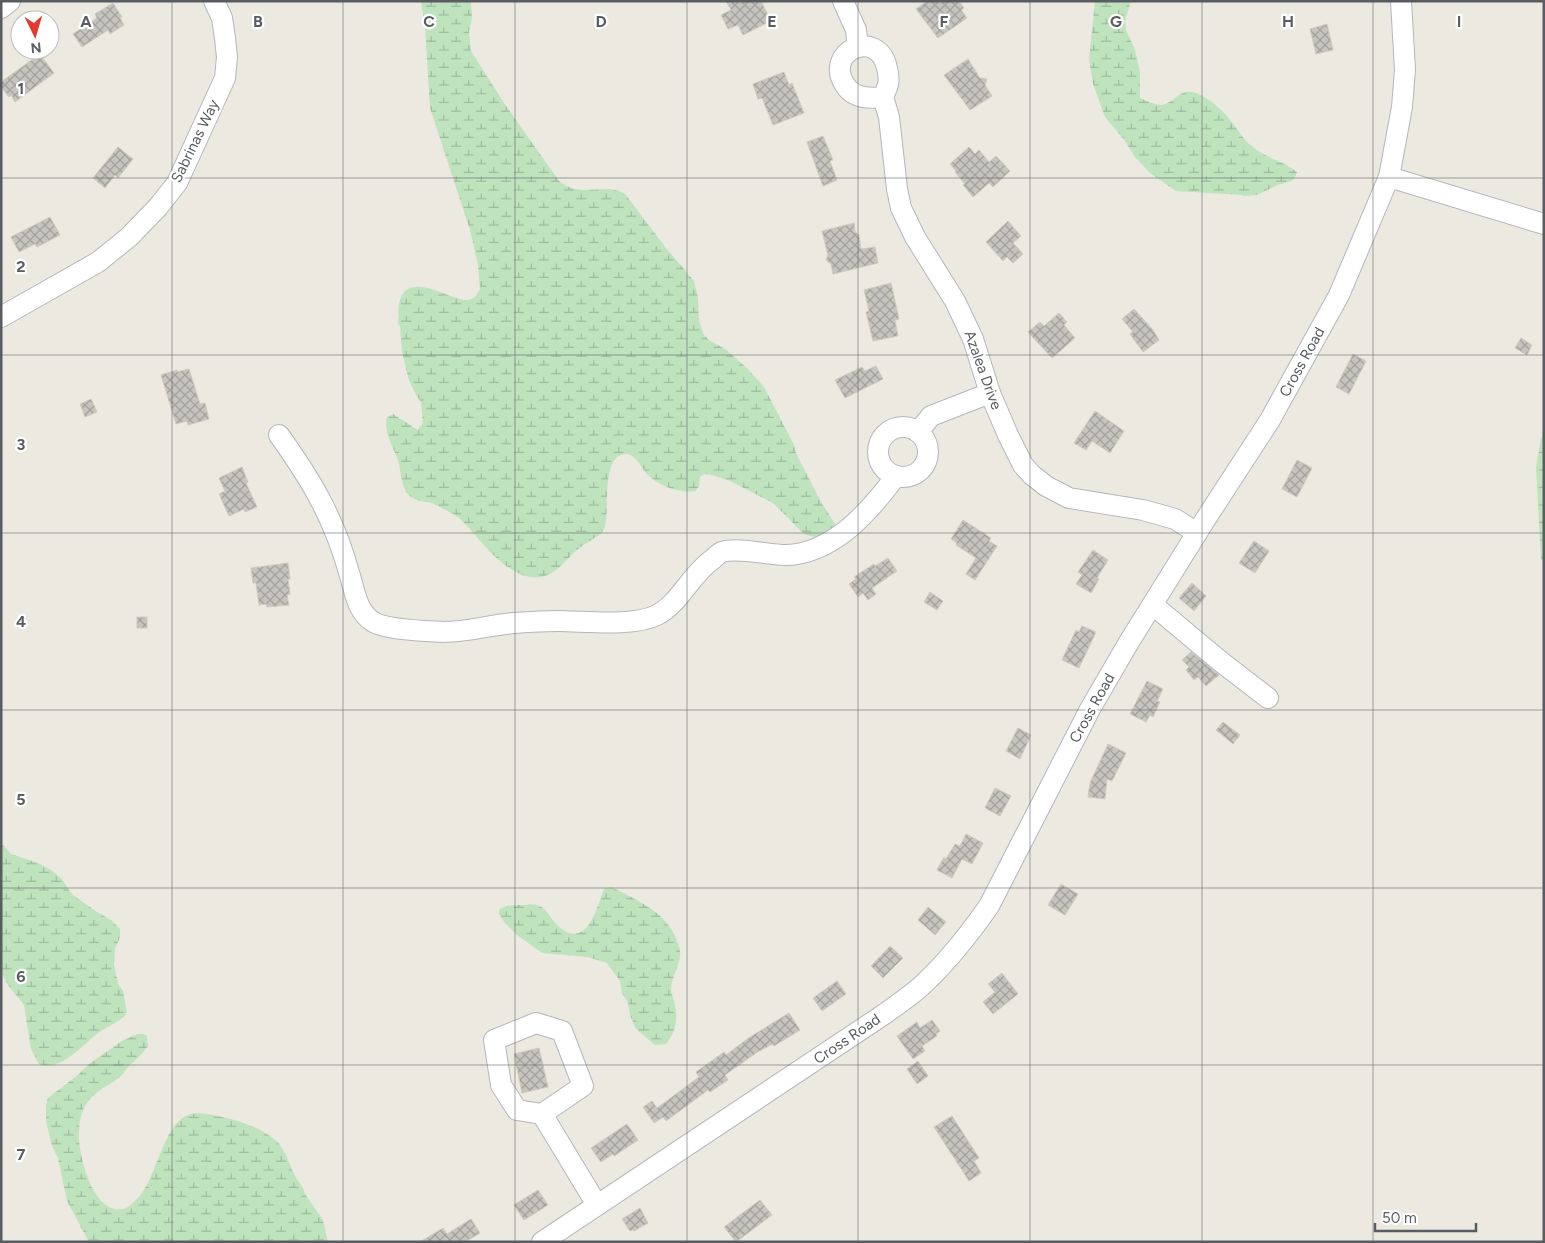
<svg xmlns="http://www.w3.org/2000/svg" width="1545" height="1243" font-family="Figtree,sans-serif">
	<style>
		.wetland { fill: url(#wetland-marsh) }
		.building { fill: url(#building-cross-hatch); stroke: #d0cbbf }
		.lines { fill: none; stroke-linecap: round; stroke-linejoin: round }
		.minor-casing { stroke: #b3b7bb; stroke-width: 22 }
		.minor { stroke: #fff; stroke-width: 20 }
		.grid { fill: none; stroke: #595d61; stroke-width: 1; stroke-opacity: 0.55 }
		.labels { text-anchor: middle; stroke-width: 4.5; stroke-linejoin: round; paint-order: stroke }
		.street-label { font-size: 15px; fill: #595d61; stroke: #fff }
		.grid-label { font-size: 16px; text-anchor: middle; font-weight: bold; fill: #595d61; stroke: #fff; stroke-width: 4.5; stroke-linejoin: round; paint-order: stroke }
	</style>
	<defs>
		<pattern id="wetland-marsh" width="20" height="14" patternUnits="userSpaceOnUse" patternTransform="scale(1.25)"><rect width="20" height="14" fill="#bee3bd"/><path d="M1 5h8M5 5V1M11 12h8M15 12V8" fill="none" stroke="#9dbb9d"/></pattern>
		<pattern id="building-cross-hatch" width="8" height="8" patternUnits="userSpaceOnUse" patternTransform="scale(1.25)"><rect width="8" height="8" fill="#c6c4be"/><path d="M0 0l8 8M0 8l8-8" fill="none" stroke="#a4a29e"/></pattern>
	</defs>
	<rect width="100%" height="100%" fill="#ece9e1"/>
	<g class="wetland">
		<path d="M421,1h50l1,17 -3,14 2,19 35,55 53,75c3,2 7,5 10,6 18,8 39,-4 56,7l41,54 28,33 4,17 1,23 5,14 5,5 16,9 22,19 17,19 30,58 2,8 25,49 16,25 -6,15 -27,-8 -31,-31 -43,-22 -18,-6 -8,-1 -4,3 -1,9 -3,5c-18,2 -36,-4 -49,-17 -5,-6 -12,-20 -21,-20 -26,1 -16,57 -21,72 -1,3 -3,7 -6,9 -7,5 -15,9 -22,15 -10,8 -19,22 -32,26 -27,8 -54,-22 -69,-40 -6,-6 -11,-13 -18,-19 -7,-4 -16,-9 -24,-13 -8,-3 -21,-2 -27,-11 -6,-9 -6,-19 -8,-29 -4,-15 -16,-31 -12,-47l6,-3 25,16 5,-7 -2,-21 -5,-7 -7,-15 -7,-28 -2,-26 -2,-2c1,-7 0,-14 1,-20 7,-37 51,-3 69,-4 2,0 5,-2 7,-3l5,-8 -2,-24 -8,-35 -40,-122 -5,-81z"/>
		<path d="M1095,1h36l-6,20 1,9 9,20 5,22v26c7,3 15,7 22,7 12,-2 18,-18 34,-12 15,6 29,19 38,32 5,6 9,13 14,18 14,14 34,17 49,29l-2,5 -3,4 -14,4 -21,10 -13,1 -3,-1 -65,-4 -26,-18 -15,-16 -10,-16 -20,-24 -12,-33 -4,-25z"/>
		<polygon points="1544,434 1544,561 1541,560 1536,467 1541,438"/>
		<path d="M1,843l10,11 27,9 13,7 11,9 7,11 5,6 23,16 14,8 9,9v8l-5,12 -1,16 4,19 5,7 4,22c-7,9 -19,13 -29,20 -15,11 -36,39 -59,31l-8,-15 -7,-44 -16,-20 -7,-13z"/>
		<path d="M611,887c26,13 56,25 66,54 2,5 4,10 3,15 -1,11 -9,22 -9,34 0,3 2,7 3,11 4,16 3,30 -8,43l-11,1 -19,-16 -6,-14 -2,-12 -6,-10 -2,-12 -13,-18 -19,-6 -46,-4 -25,-18 -12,-12 -6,-9v-4c8,-6 14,-5 22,-5 5,0 12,-1 16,0 9,2 13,13 19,19 30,29 40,-14 48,-35z"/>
		<path d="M137,1034h7l3,2 1,10c-6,8 -11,13 -18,19 -4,4 -7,9 -10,12 -13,10 -26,14 -35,29 -4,7 -6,17 -6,25 -2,22 15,89 47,77 5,-2 8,-7 12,-10 19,-20 25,-74 50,-83 11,-4 23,0 34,2 18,4 37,10 52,22 11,8 14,23 20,35 3,7 10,12 11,20l18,26 5,22h-239l-22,-41 -9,-43 -6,-12 -6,-25v-16l2,-7 31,-24 10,-10 33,-23z"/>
	</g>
	<g class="building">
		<polygon points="726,1 761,1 771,21 743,35 738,25 728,29 721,15 731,10"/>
		<polygon points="927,1 959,1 964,8 961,10 967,18 938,38 916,9"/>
		<polygon points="113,3 122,17 120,18 124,25 110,34 108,30 82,47 73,34 97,18 95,14"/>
		<polygon points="1327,24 1333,50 1316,54 1310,29"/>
		<polygon points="40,54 54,73 15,102 11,95 9,97 1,87 1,82"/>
		<polygon points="968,59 980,78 987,79 985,85 992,96 970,110 944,75"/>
		<polygon points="784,72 789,85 792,83 804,113 773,125 762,98 758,99 753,84"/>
		<polygon points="823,136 833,160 830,161 837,180 823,186 807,142"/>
		<polygon points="118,147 133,159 118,178 115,175 105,188 93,178"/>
		<polygon points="969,147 975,154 979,150 989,162 996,156 1010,171 993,187 989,183 973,197 963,185 965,184 955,172 956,171 950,164"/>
		<polygon points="50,217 60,235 37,247 35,244 19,252 11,237"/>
		<polygon points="1008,221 1021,236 1013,243 1023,254 1013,263 1007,257 1003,261 986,242"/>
		<polygon points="854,223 855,232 859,235 861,249 875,247 878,263 833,274 831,264 826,260 828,255 822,231"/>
		<polygon points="891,283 899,319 895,320 898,336 873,341 866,312 869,311 864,290"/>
		<polygon points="1134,309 1153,330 1159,340 1143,352 1130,334 1133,332 1122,319"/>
		<polygon points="1059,313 1067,322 1064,325 1075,338 1052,358 1028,332 1040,322 1044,326"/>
		<polygon points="1521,338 1532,345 1527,355 1515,348"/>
		<polygon points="1353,354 1366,361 1349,394 1336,387"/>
		<polygon points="876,366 883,379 845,398 835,380 862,367 865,371"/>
		<polygon points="189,369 200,404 205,403 209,419 188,425 187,421 176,424 161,375 177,370 177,372"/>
		<polygon points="91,399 97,412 85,417 80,404"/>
		<polygon points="1095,411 1124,431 1110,453 1092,441 1086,450 1074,443"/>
		<polygon points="1297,460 1312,468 1297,497 1282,489"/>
		<polygon points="242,467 248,482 246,483 257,507 245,512 244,509 229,516 219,494 225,491 219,478"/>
		<polygon points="963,520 991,538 989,541 997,546 975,580 966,574 976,558 956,545 957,543 951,539"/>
		<polygon points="1254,541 1269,551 1255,573 1239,563"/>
		<polygon points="1093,550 1108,560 1097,578 1099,579 1091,593 1076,584 1082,575 1078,572"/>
		<polygon points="888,558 897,571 872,588 876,594 868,600 863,593 858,597 849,584 856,579 854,577 874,564 875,566"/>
		<polygon points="288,563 290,579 288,579 290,594 287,595 289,605 267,607 266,604 259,605 256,583 253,583 251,568"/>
		<polygon points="1192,583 1206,596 1194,611 1179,598"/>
		<polygon points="930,592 943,601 937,610 924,602"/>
		<rect x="137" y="617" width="10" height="11"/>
		<polygon points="1082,626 1096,632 1079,668 1062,660 1076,630 1079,632"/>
		<polygon points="1191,652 1219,675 1206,686 1198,677 1194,680 1186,670 1189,667 1182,660"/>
		<polygon points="1147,681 1163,689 1157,701 1160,702 1153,717 1150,715 1146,722 1130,714"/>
		<polygon points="1223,722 1240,735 1233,744 1216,730"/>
		<polygon points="1018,728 1031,735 1020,759 1006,751"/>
		<polygon points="1108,744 1126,753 1112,781 1107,779 1105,799 1088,797 1090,783"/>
		<polygon points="995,788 1011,796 1000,816 985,808"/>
		<polygon points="966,834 983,843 972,864 962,859 952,878 937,870 944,857 946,859 955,844 960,846"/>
		<polygon points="1061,884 1078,894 1065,915 1048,905"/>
		<polygon points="928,907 946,922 935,935 918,920"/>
		<polygon points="890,946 903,958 883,978 871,966"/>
		<polygon points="1002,973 1018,994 993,1014 983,1002 995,992 988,984"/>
		<polygon points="837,981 846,994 822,1011 813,998"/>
		<polygon points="789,1013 800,1030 774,1046 773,1044 759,1051 725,1075 728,1080 710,1092 708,1090 666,1121 663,1117 654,1123 643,1107 652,1101 657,1108 699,1077 696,1072 724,1052 726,1055 750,1037"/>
		<polygon points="932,1020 940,1031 936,1034 937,1036 922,1046 925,1051 913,1059 897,1036 917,1022 920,1028"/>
		<polygon points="539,1048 548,1087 522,1093 514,1054"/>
		<polygon points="918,1061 928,1076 917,1084 907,1069"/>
		<polygon points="952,1116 979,1158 974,1161 981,1173 969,1181 934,1127"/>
		<polygon points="627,1124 638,1140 614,1156 613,1154 601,1162 591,1148"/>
		<polygon points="538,1190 548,1205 524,1220 514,1205"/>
		<polygon points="760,1200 772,1215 736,1242 724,1227"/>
		<polygon points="640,1208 648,1223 634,1231 633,1230 630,1231 622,1219"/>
		<polygon points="471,1219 480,1233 465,1242 420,1242 443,1228 447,1234"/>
	</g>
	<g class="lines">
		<defs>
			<g id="minor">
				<polyline points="843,1 856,30 858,47"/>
				<polyline points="1,8 10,1"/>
				<path d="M883,97c-14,2 -30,1 -38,-12 -22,-34 33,-58 42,-17 3,14 2,16 -4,29l6,20 8,72 4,19 14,29 40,64 18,38 17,54 18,42 15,30 9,10 14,11 23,12 74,12 32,9 22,14"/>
				<polyline points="1389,177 1544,224"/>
				<polyline points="1,317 98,262 129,237 158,207 177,183 225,78 227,57 225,38 222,18 214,1"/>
				<circle cx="903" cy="452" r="25"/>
				<polyline points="918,432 931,416 990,393"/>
				<path d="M279,435c33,46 56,85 71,141 5,16 7,35 22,45 12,9 55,10 71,11 24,0 47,-7 71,-9 14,-1 29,-2 44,-2 27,0 75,6 99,-6 23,-12 34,-41 56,-56 2,-2 6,-6 9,-7 15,-5 47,3 64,3 47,-1 84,-44 110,-79"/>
				<polyline points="1153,605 1220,661 1268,698"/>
				<polyline points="542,1114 583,1086 562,1031 536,1023 494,1040 501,1085 517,1110 542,1114 597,1205"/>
				<path d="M542,1242l338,-225c13,-9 26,-18 38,-28 28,-25 50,-53 71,-83l101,-197 39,-67 76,-122 65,-100 69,-125 50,-118 13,-70 3,-37 -4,-69"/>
			</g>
		</defs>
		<use href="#minor" class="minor-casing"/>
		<use href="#minor" class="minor"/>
	</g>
	<path class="grid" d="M172,1v1241M343,1v1241M515,1v1241M687,1v1241M858,1v1241M1030,1v1241M1202,1v1241M1373,1v1241M1,178h1543M1,355h1543M1,533h1543M1,710h1543M1,888h1543M1,1065h1543"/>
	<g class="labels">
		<g class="street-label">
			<text transform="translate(195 141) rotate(-64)" y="5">Sabrinas Way</text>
			<text transform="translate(1302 362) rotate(-61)" y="5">Cross Road</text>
			<text transform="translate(983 370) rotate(70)" y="5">Azalea Drive</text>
			<text transform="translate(1092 708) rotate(-61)" y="5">Cross Road</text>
			<text transform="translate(847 1039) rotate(-34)" y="5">Cross Road</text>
		</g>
	</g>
	<g class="grid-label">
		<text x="86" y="27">A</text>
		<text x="258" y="27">B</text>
		<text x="429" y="27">C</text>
		<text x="601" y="27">D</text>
		<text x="772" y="27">E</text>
		<text x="944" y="27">F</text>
		<text x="1116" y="27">G</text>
		<text x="1288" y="27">H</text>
		<text x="1459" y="27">I</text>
		<text x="21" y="94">1</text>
		<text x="21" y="272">2</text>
		<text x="21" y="450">3</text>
		<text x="21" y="627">4</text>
		<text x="21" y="805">5</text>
		<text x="21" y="982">6</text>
		<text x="21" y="1160">7</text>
	</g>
	<rect width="1545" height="1243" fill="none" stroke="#595d61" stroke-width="5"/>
	<g transform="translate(35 35) rotate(175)"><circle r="24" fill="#ffffff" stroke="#bdbec0"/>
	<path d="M0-4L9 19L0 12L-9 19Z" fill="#e23b30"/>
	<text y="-8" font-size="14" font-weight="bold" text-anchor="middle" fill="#595d61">N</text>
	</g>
	<path d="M1375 1223v8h101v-8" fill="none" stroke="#595d61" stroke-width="2.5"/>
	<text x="1382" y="1223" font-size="15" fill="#595d61" stroke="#ffffff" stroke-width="4" paint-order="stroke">50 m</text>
</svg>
